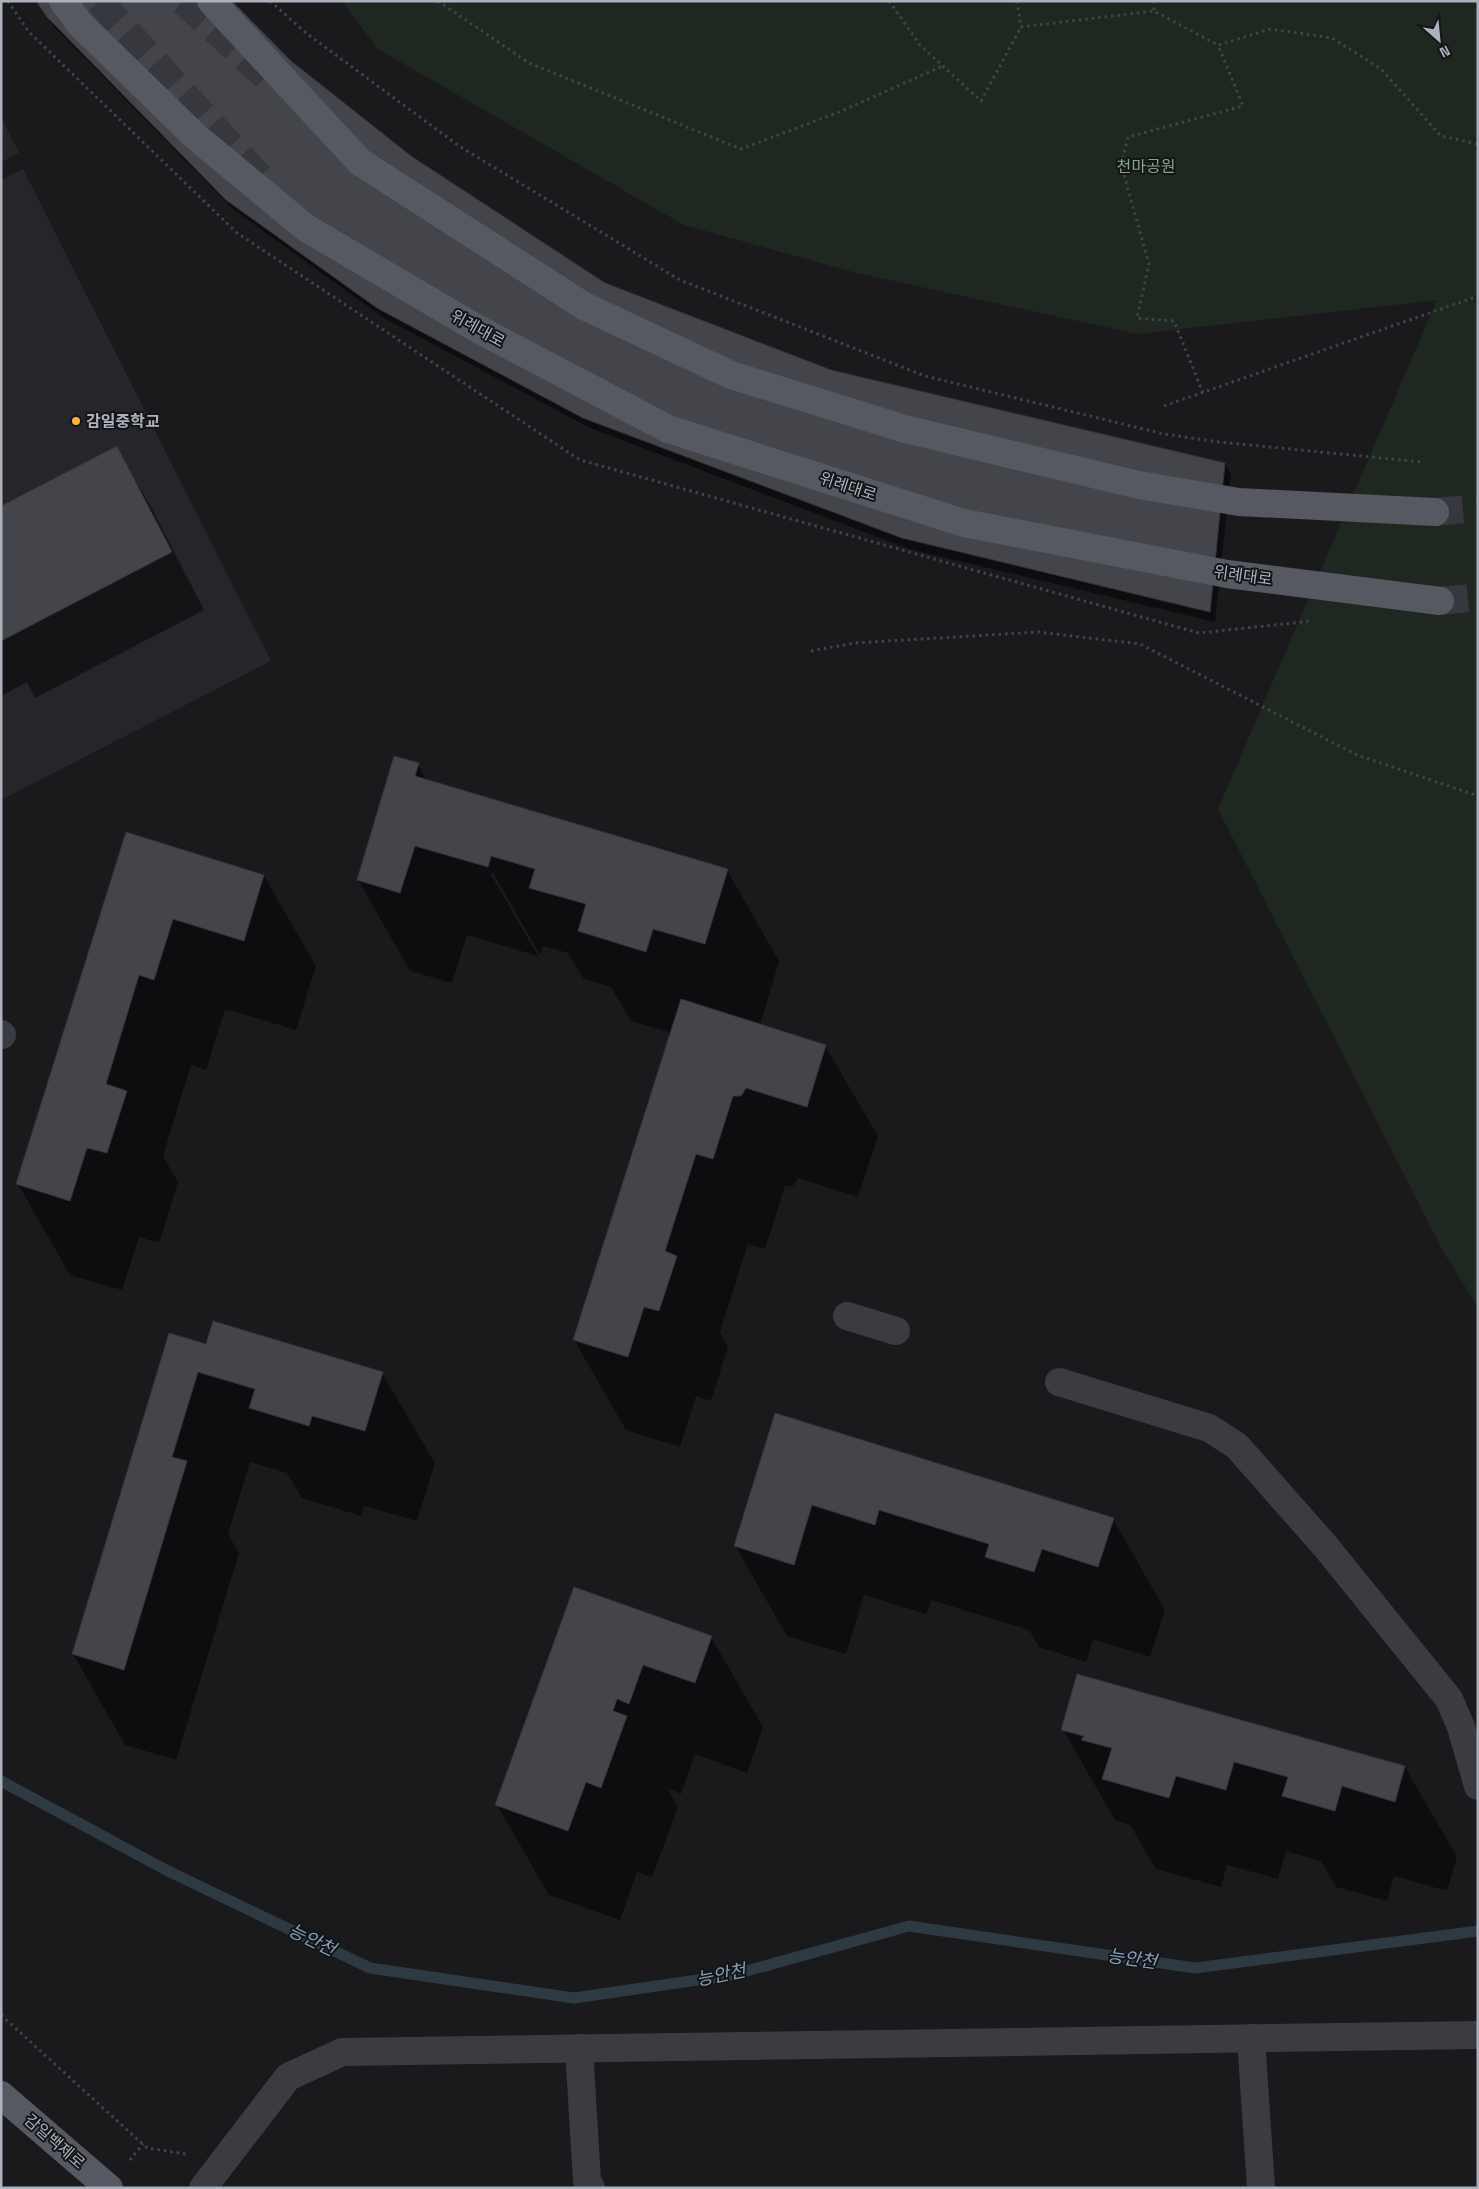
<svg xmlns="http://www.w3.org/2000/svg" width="1479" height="2189" font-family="'Space Grotesk','Noto Sans KR',sans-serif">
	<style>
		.built { fill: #26262a }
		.green { fill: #1f2820 }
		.shadow { fill: #0007 }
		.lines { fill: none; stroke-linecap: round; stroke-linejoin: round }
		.stream { stroke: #2e3a42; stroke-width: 11 }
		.building { fill: #44454a; stroke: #343439 }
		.major-tunnel { stroke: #37383d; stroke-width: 28; stroke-dasharray: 28 14; stroke-linecap: butt }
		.path { stroke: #404349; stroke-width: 3; stroke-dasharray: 2.5 4; stroke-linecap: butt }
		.minor { stroke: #3a3c42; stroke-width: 28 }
		.major { stroke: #565961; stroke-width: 28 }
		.poi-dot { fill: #ffb430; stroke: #151518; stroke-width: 2 }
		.labels { text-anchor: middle; stroke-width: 4; stroke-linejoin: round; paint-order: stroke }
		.park-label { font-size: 16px; fill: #81aa82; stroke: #151518 }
		.street-label { font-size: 16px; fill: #abb1bd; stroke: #151518 }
		.poi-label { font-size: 16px; font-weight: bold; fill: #abb1bd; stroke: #151518; text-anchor: start }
		.water-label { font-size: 18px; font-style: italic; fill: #80a1bb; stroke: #151518 }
	</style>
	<rect width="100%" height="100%" fill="#1a1a1d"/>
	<g class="built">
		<polygon points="1,117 19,153 1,162"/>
		<polygon points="23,169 271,661 1,800 1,180"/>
	</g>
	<polygon class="green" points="342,1 1478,1 1478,1307 1444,1253 1218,809 1437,300 1138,334 857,273 684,225 378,49"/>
	<g class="shadow">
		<polygon points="36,1 231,1 290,62 411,157 604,285 831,371 1225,464 1231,474 1215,622 909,549 590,428 384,318 234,210 55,28"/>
		<polygon points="116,448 150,505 204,610 35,698 27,682 1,696 1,507"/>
		<polygon points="418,765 427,781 727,870 779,961 760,1025 825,1046 878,1136 858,1197 798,1178 793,1186 785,1186 765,1249 748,1244 720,1332 728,1347 711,1401 696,1396 680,1447 626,1430 574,1340 671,1033 631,1021 611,987 583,978 568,953 543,946 540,955 493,873 490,873 538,956 467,935 452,983 410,971 358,880"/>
		<polygon points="127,834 264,876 316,966 296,1030 225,1009 206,1070 191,1065 163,1156 178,1182 159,1243 139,1237 122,1290 70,1275 18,1184"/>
		<polygon points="207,1345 382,1373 435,1463 417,1521 364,1506 361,1516 302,1498 287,1473 250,1462 228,1534 239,1553 176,1760 125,1745 73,1654"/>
		<polygon points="776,1415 1113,1519 1165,1610 1150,1657 1093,1639 1086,1662 1039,1647 1029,1630 931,1600 926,1614 864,1595 846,1654 787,1636 735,1546"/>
		<polygon points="575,1588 711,1637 763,1727 747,1773 695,1754 681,1794 667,1788 678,1807 652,1877 637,1872 620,1920 549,1895 497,1805"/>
		<polygon points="1063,1730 1405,1767 1457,1857 1447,1891 1394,1876 1387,1901 1336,1887 1321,1861 1286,1851 1278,1879 1227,1865 1221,1887 1156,1869 1130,1825 1115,1820"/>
	</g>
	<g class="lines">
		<polyline class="stream" points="1,1781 166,1870 370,1968 574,1998 732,1975 909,1926 1195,1968 1478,1931"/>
	</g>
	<g class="building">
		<polygon points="36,1 232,1 291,61 411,156 605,283 831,370 1225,463 1210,612 902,538 583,418 377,308 226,200 47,17"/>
		<polygon points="117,446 172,552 1,641 1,506"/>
		<polygon points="394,756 419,763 415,776 728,869 705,944 653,929 646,952 578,931 586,904 529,888 535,869 491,856 488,867 415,846 400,893 357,880"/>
		<polygon points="126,832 264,875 244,941 173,919 154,980 139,975 106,1084 127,1091 107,1153 87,1148 70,1201 16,1184"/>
		<polygon points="681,999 826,1045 807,1107 746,1088 741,1096 733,1096 713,1159 696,1154 665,1251 677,1256 659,1311 644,1307 628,1357 573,1340"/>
		<polygon points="213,1321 383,1372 365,1431 312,1416 309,1426 249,1408 255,1389 198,1372 172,1457 187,1461 124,1670 72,1654 169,1333 206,1344"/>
		<polygon points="775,1413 1114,1518 1098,1567 1042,1549 1034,1572 985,1557 989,1544 879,1510 875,1525 812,1505 794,1565 734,1546"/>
		<polygon points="574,1587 712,1636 695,1683 643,1665 629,1704 617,1699 613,1711 627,1716 601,1788 586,1782 568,1831 495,1805"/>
		<polygon points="1077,1674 1405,1766 1395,1802 1342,1786 1335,1811 1282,1796 1288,1777 1234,1762 1226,1790 1176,1776 1169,1798 1102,1779 1112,1748 1081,1740 1084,1736 1061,1730"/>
	</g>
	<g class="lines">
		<g class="major-tunnel">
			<polyline points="99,1 263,181"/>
			<polyline points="183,1 272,82"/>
			<polyline points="1435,512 1478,508"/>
			<polyline points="1440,601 1478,597"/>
		</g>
		<g class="path">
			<polyline points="8,1 28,31 237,233 580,460 1199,633 1312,621"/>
			<polyline points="270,1 306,33 459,146 680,280 925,376 1164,434 1219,442 1422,462"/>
			<polyline points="438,1 529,63 741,149 839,112 943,66"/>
			<polyline points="889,1 920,45 981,101 1021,27"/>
			<polyline points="1017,1 1021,27 1154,11 1218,45"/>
			<polyline points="1154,1 1154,11"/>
			<polyline points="1203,393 1174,321 1137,318 1149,264 1121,164 1128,137 1243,106 1218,45 1271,29 1332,38 1381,69 1441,136 1478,144"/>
			<polyline points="1164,406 1478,296"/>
			<polyline points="811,651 855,643 1038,632 1140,644 1357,755 1478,796"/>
			<polyline points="1,2015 147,2148 186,2154"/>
			<polyline points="130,2160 143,2144"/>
		</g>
		<g class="minor">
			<polyline points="1,1034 2,1035"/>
			<polyline points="847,1316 896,1331"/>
			<polyline points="1059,1382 1209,1428 1237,1446 1326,1547 1449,1699 1461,1727 1478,1786"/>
			<polyline points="1251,2038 1261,2188"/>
			<polyline points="579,2048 587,2181 591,2188"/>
			<polyline points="203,2188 288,2077 342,2052 1478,2035"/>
		</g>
		<g class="major">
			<polyline points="63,1 80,24 195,136 306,228 478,329 668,429 964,523 1227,574 1440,601"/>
			<polyline points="211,1 360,162 584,306 731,375 905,429 1139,485 1239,502 1435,512"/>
			<polyline points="1,2095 109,2188"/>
		</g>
	</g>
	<circle class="poi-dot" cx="76" cy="421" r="5"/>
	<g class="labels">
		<g class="park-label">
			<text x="1146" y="172">천마공원</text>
		</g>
		<g class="street-label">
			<text transform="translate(478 328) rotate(29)" y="6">위례대로</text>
			<text transform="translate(848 486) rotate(18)" y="6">위례대로</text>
			<text transform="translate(1243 575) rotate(8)" y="6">위례대로</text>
			<text transform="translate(55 2141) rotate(41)" y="6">감일백제로</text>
		</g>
		<g class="poi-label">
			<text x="86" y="427">감일중학교</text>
		</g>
		<g class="water-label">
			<text transform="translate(312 1940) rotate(26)" y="6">능안천</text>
			<text transform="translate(1132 1959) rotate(8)" y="6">능안천</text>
			<text transform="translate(721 1975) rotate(-11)" y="6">능안천</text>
		</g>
	</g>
	<rect width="1479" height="2189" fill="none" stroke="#abb1bd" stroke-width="5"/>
	<g transform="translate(1439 40) rotate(153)" stroke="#151518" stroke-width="4" paint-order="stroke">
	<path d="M0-4L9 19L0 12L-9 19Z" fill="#abb1bd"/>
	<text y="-8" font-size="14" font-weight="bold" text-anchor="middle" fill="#abb1bd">N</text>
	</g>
</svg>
